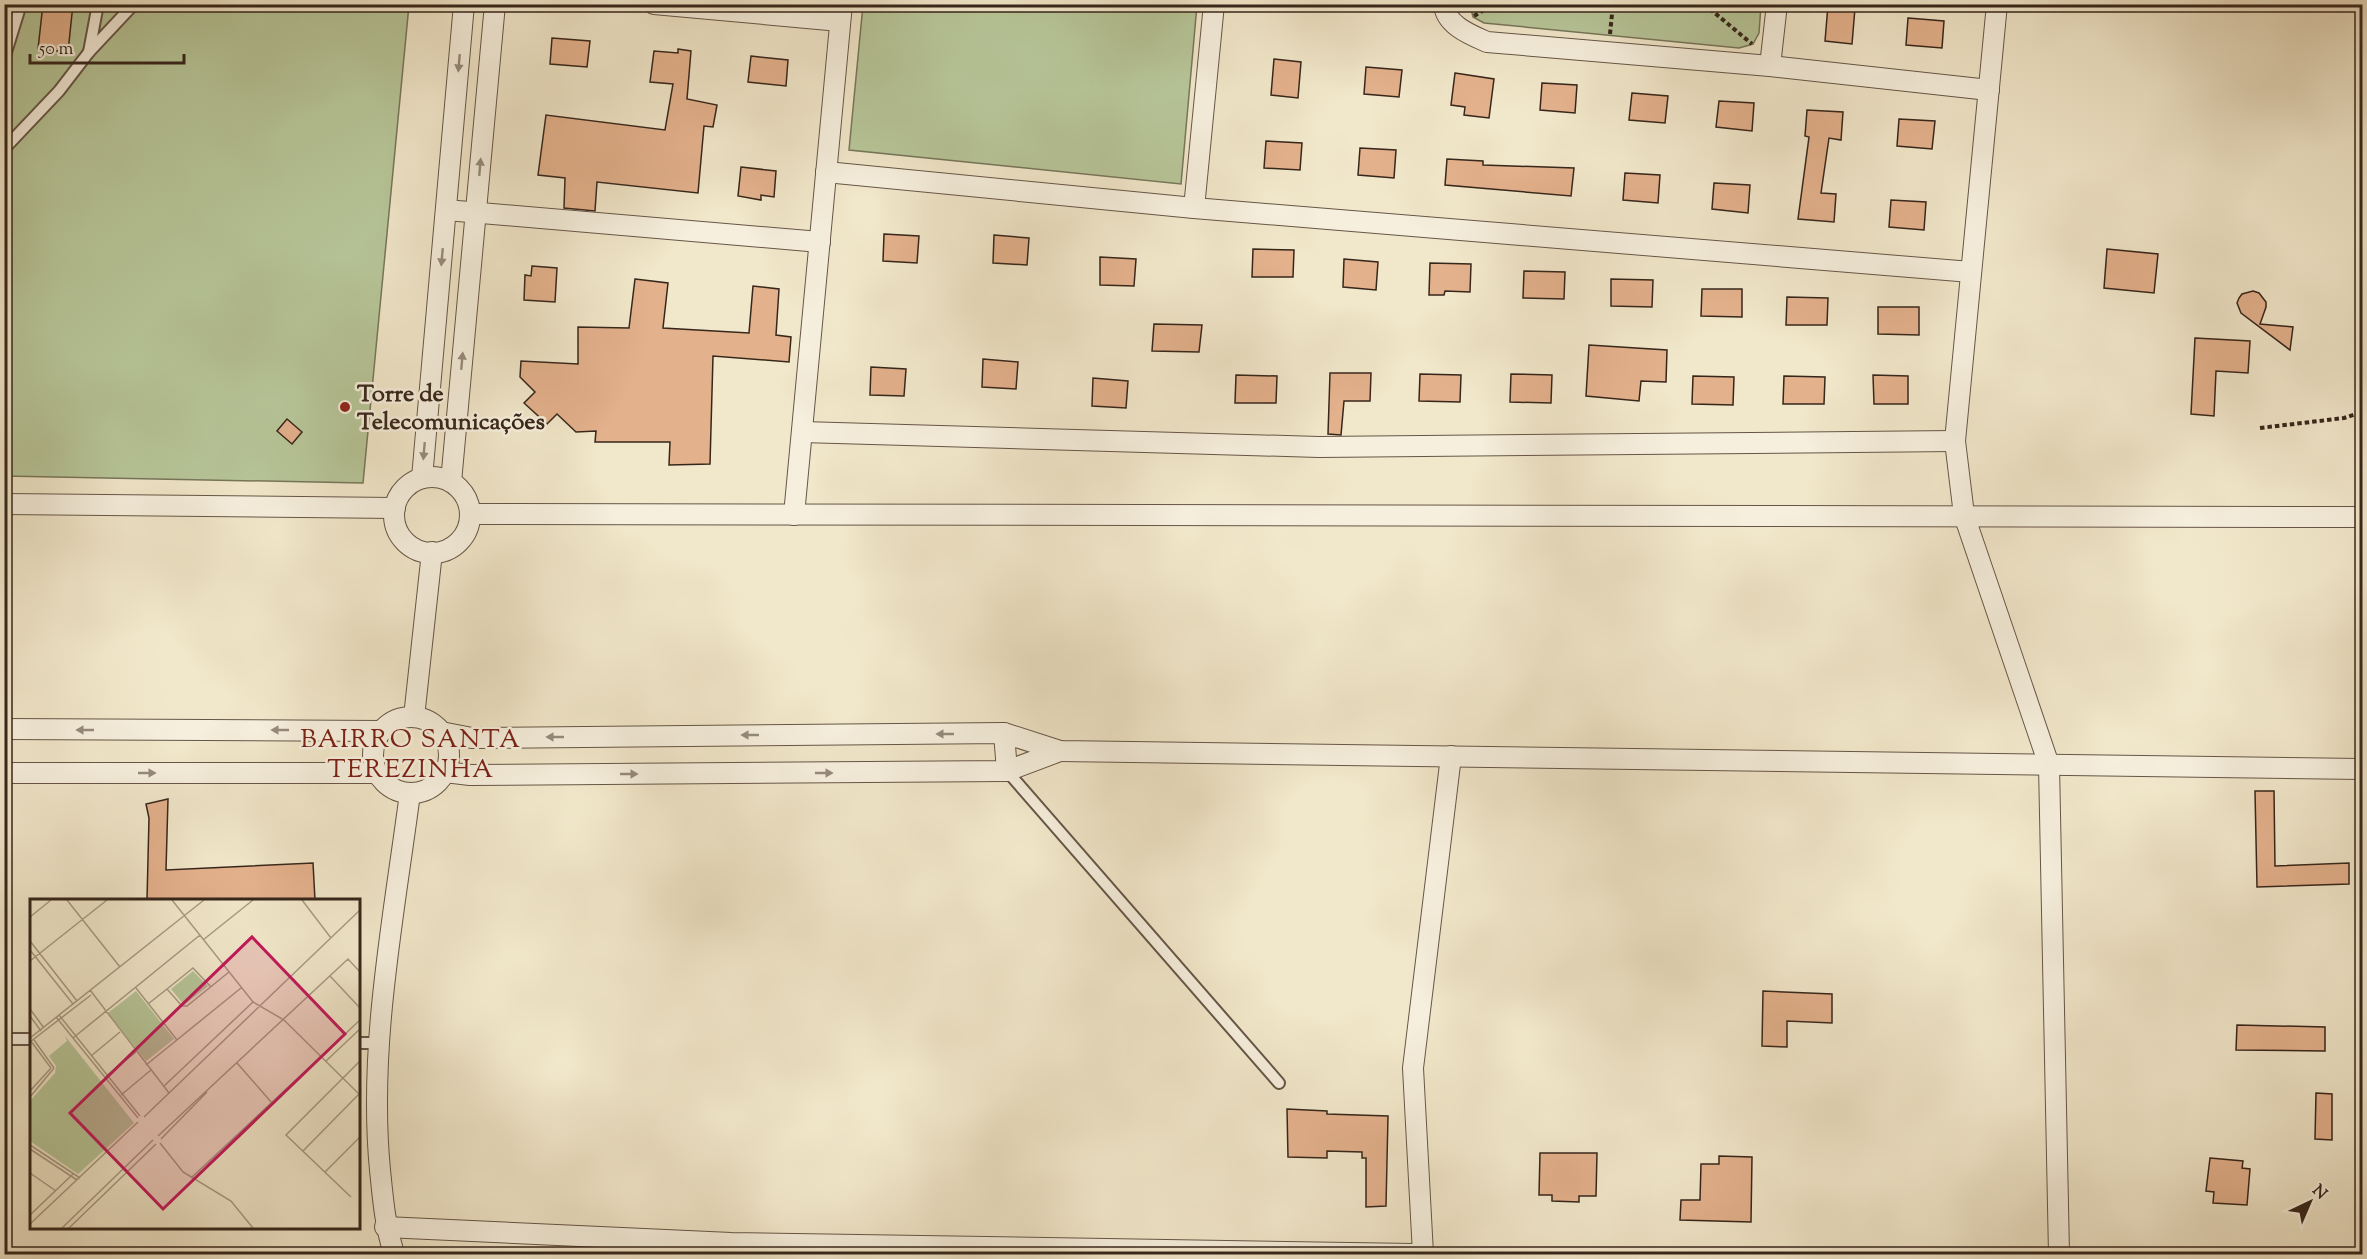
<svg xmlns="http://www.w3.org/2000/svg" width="2367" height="1259" font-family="'Sorts Mill Goudy',serif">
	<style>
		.green { fill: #b7c699; stroke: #77765a; stroke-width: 1.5 }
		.building { fill: #e3b18c; stroke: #37261b; stroke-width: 1.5 }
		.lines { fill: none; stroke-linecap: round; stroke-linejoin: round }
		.lane-casing { stroke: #665647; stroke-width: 14 }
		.street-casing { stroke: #665647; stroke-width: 22 }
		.path { stroke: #37261b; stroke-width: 4; stroke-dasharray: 4.5 3; stroke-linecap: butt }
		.lane { stroke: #f6efdd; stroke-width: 10 }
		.street { stroke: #f6efdd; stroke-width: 20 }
		.oneway { fill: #968a7c }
		.poi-dot { fill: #8f2418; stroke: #f6efdd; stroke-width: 2 }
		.labels { text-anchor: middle; stroke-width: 5; stroke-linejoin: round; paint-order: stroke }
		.poi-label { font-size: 24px; font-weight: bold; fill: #37261b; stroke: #f6efdd; text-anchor: start }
		.neighbourhood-label { font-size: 26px; letter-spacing: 1.5px; fill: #7a1f14; stroke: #f6efdd }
		.inset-road { fill: none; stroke: #a79a84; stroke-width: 1.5 }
		.view { fill: #c2185b; fill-opacity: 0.15; stroke: #c2185b; stroke-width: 3 }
		.inset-edge { fill: none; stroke: #37261b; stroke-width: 3 }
	</style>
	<rect width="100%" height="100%" fill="#f1e7ca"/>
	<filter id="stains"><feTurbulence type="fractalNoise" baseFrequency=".00333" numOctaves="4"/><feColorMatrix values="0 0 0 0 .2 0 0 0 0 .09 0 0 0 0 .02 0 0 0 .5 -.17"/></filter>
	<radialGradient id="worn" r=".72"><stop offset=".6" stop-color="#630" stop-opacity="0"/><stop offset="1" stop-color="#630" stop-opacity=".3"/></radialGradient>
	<g class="green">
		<polygon points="5,5 409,5 363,483 5,476"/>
		<polygon points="863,5 1197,5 1181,184 849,150"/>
		<polygon points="1470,5 1470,4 1761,5 1759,33 1753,44 1739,48 1484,23 1473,17"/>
	</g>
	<g class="building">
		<polygon points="43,4 73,4 68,52 38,49"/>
		<polygon points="1828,5 1855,8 1852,44 1825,41"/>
		<polygon points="1908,18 1944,21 1942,48 1906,45"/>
		<polygon points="552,38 590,41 587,67 550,64"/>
		<polygon points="678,49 691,51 687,99 717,105 713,127 704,126 698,193 597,182 595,211 564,208 565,178 538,175 546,115 665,130 673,84 650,82 654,51 678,53"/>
		<polygon points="751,56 788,60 786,86 748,82"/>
		<polygon points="1274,59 1301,62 1298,98 1271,95"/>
		<polygon points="1366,67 1402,70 1399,97 1364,94"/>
		<polygon points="1455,73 1494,79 1489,118 1464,115 1465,107 1451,105"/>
		<polygon points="1542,83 1577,85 1575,113 1540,110"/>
		<polygon points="1632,93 1668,96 1665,123 1629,120"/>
		<polygon points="1719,101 1754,103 1752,131 1716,127"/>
		<polygon points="1807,110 1843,112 1841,140 1829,138 1821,193 1836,194 1834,222 1798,219 1809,137 1805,136"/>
		<polygon points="1899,119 1935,121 1932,149 1897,146"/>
		<polygon points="1266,141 1302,143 1300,170 1264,168"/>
		<polygon points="1360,148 1396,150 1394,178 1358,175"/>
		<polygon points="1447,159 1483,161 1483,165 1574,168 1571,196 1445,185"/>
		<polygon points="741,167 776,171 774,197 761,195 761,200 738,196"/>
		<polygon points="1625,173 1660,175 1658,203 1623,200"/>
		<polygon points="1714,183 1750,185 1748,213 1712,209"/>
		<polygon points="1891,200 1926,202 1924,230 1889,227"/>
		<polygon points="884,234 919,236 917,263 883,261"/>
		<polygon points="994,235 1029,238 1027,265 993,263"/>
		<polygon points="1253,249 1294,250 1293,277 1252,277"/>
		<polygon points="2107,249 2158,254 2154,293 2104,288"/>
		<polygon points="1100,257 1136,259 1134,286 1100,285"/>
		<polygon points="1344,259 1378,262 1376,290 1343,287"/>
		<polygon points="1430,263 1471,264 1470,292 1445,291 1444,295 1429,295"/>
		<polygon points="532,266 557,268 555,302 524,300 525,275 531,276"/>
		<polygon points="1524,271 1565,272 1564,299 1523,298"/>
		<polygon points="635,279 668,283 663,328 749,333 753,286 779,289 776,335 791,337 789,362 713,356 710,464 669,465 670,442 595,442 596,431 576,432 557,414 547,424 524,403 535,392 520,377 521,361 578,364 578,327 629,328"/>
		<polygon points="1611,279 1653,280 1652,307 1611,306"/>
		<polygon points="1702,289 1742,289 1742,317 1701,316"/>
		<polygon points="2253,291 2259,293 2266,302 2266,307 2260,324 2293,327 2290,350 2241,313 2237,303 2239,298 2242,294"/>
		<polygon points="1787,297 1828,298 1827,325 1786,325"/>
		<polygon points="1878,307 1919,307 1919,335 1878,334"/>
		<polygon points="1154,324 1202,325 1199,352 1152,351"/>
		<polygon points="2195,338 2250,341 2248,373 2216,371 2214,416 2191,414"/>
		<polygon points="1589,345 1667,350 1666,382 1641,381 1639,401 1586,396"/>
		<polygon points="983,359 1018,362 1016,389 982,387"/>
		<polygon points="871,367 906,369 904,396 870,395"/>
		<polygon points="1330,373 1371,373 1370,401 1344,401 1341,435 1328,434"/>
		<polygon points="1420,374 1461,375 1460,402 1419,401"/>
		<polygon points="1511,374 1552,375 1551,403 1510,402"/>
		<polygon points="1236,375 1277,376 1276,403 1235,403"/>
		<polygon points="1873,375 1908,376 1908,404 1874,404"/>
		<polygon points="1693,376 1734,377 1733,405 1692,404"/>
		<polygon points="1784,376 1825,377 1824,404 1783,404"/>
		<polygon points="1093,378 1128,381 1126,408 1092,406"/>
		<polygon points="287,419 302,432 292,444 277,431"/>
		<polygon points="2255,791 2274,791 2275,866 2349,863 2349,884 2257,887"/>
		<polygon points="168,799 166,870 313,863 315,900 147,900 149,818 146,804"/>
		<polygon points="1763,991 1832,994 1832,1023 1787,1021 1787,1047 1762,1046"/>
		<polygon points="2237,1025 2325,1027 2325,1051 2236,1050"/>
		<polygon points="2316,1093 2332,1094 2332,1140 2315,1139"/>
		<polygon points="1287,1109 1327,1111 1327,1114 1388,1116 1386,1206 1366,1207 1366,1158 1362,1158 1362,1152 1327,1151 1327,1158 1288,1157"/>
		<polygon points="1540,1153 1597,1153 1596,1196 1579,1196 1579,1202 1552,1201 1552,1195 1539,1195"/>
		<polygon points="1719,1156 1752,1157 1751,1222 1680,1220 1681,1200 1700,1200 1701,1164 1719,1164"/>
		<polygon points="2210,1158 2243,1161 2242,1168 2250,1169 2247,1205 2213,1203 2214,1192 2206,1191"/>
	</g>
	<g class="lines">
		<defs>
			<g id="lane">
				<polyline points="98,4 89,52 134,4"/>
				<polyline points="4,59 21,4"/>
				<polyline points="4,149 59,91 89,52"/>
				<polyline points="1007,771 1279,1083"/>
				<polyline points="4,1039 32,1039"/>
				<polyline points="358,1043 378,1043"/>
			</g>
			<g id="street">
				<polyline points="654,4 840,21"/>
				<path d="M1444,4c1,21 27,31 43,38l283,24 219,24"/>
				<polyline points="1997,4 1955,441 1964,515 2049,765 2059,1254"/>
				<polyline points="1770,66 1777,4"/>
				<polyline points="826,172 1194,208 1971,272"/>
				<polyline points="1194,208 1214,4"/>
				<polyline points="446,210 820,242"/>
				<polyline points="802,432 1319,447 1955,441"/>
				<circle cx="432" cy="515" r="38"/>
				<polyline points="422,478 464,4"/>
				<polyline points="451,482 495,4"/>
				<polyline points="4,504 395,508"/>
				<polyline points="470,514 2362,517"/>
				<polyline points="794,515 842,4"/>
				<polyline points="414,717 432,552"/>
				<circle cx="411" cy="755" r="38"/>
				<polyline points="4,729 381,731"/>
				<polyline points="441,732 472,738 1004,733 1060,751 2362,769"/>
				<polyline points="1004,733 1007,771"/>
				<polyline points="445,772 470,775 1007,771 1060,751"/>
				<polyline points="4,773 377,773"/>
				<polyline points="385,1227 731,1243 1414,1254"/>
				<path d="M394,1254c-9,-29 -11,-54 -14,-84 -12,-124 14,-254 30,-377"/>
				<polyline points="1423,1254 1413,1068 1451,756"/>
			</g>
		</defs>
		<use href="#lane" class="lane-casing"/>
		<use href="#street" class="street-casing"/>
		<g class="path">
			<polyline points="1704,4 1752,44"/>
			<polyline points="1474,16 1494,4"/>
			<polyline points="1610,34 1613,4"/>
			<polyline points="2260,428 2344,418 2362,412"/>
		</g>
		<use href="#lane" class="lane"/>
		<use href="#street" class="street"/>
	</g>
	<defs><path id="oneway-solid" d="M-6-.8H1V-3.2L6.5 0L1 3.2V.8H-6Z" transform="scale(1.5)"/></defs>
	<g class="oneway">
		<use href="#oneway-solid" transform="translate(459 63) rotate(95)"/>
		<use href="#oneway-solid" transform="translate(480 167) rotate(-85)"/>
		<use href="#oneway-solid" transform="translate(442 257) rotate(95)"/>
		<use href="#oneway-solid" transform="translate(462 361) rotate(-85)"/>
		<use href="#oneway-solid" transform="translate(424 451) rotate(95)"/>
		<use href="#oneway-solid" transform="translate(85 730) rotate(-180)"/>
		<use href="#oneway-solid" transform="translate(280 730) rotate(-180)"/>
		<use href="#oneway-solid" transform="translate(945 734) rotate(180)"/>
		<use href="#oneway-solid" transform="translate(750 735) rotate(180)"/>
		<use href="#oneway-solid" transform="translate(555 737) rotate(180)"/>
		<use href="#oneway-solid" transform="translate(147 773)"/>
		<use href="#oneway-solid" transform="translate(824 773)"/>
		<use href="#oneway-solid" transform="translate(629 774)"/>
	</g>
	<circle class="poi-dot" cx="345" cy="407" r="6"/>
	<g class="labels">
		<g class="poi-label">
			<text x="357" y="401">Torre de<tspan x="357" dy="28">Telecomunicações</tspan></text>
		</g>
		<g class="neighbourhood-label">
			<text x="411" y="747">BAIRRO SANTA<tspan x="411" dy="30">TEREZINHA</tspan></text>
		</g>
	</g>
	<g transform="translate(30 899)">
		<rect width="330" height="330" fill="#f1e7ca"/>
		<path d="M163,72l15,15 -24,19 -13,-16zM106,92l38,48 -28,22 -38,-48zM35,137l69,87 -56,51 -48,-33v-40l25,-28 1,-7 -7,-10 18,-15z" fill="#b7c699"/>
		<path class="inset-road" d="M37,1l53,67M142,1l81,102 31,18 76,75M272,1l29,38M0,18l21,-17M173,41l50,-40M0,42l47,60M0,51l43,54M0,62l77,-61M300,77l30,32M106,89l41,52M137,90l26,-21 18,19M60,91l79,103M118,105l19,-15 15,17h5l42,-34M0,110l14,19M29,116l81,101M0,117l11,15M26,118l82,101M0,139l174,-138M43,139l127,-103M0,141l21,28M4,141l20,28M0,143l61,-47M61,157l29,-24M296,162l34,-32M207,164l35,40M116,166l95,-77M76,177l30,-24M134,187l89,-84M0,192l21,-23M91,196l30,-25M0,198l24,-29M114,218l216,-207M128,237l190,-177 12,13M131,240l46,-47M130,244l23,29 48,29 22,27M0,246l50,33M0,250l47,31M273,252l56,-57M295,273l35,-35M0,274l26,18M161,279l169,-158M321,298l-65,-62 74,-74M0,316l43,-41M0,325l108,-102M32,329l91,-88M39,329l87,-84"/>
		<path class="view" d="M222,38l93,97 -182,175 -93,-96z"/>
		<rect width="330" height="330" class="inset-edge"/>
	</g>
	<rect width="2367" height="1259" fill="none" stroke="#f1e7ca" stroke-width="24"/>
	<rect x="6" y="6" width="2355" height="1247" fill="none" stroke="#37261b" stroke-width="3"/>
	<rect x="12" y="12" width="2343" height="1235" fill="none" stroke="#37261b" stroke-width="1.5"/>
	<g transform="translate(2310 1202) rotate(44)" stroke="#f6efdd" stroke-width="4.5" paint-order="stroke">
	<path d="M0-4.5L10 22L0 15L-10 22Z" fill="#37261b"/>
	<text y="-9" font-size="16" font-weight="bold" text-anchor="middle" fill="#37261b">N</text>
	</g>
	<path d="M30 54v9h154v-9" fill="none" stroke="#37261b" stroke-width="3"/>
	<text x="39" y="54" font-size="18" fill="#37261b" stroke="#f6efdd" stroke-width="4.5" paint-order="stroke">50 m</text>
	<rect width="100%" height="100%" filter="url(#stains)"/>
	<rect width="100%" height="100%" fill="url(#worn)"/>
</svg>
